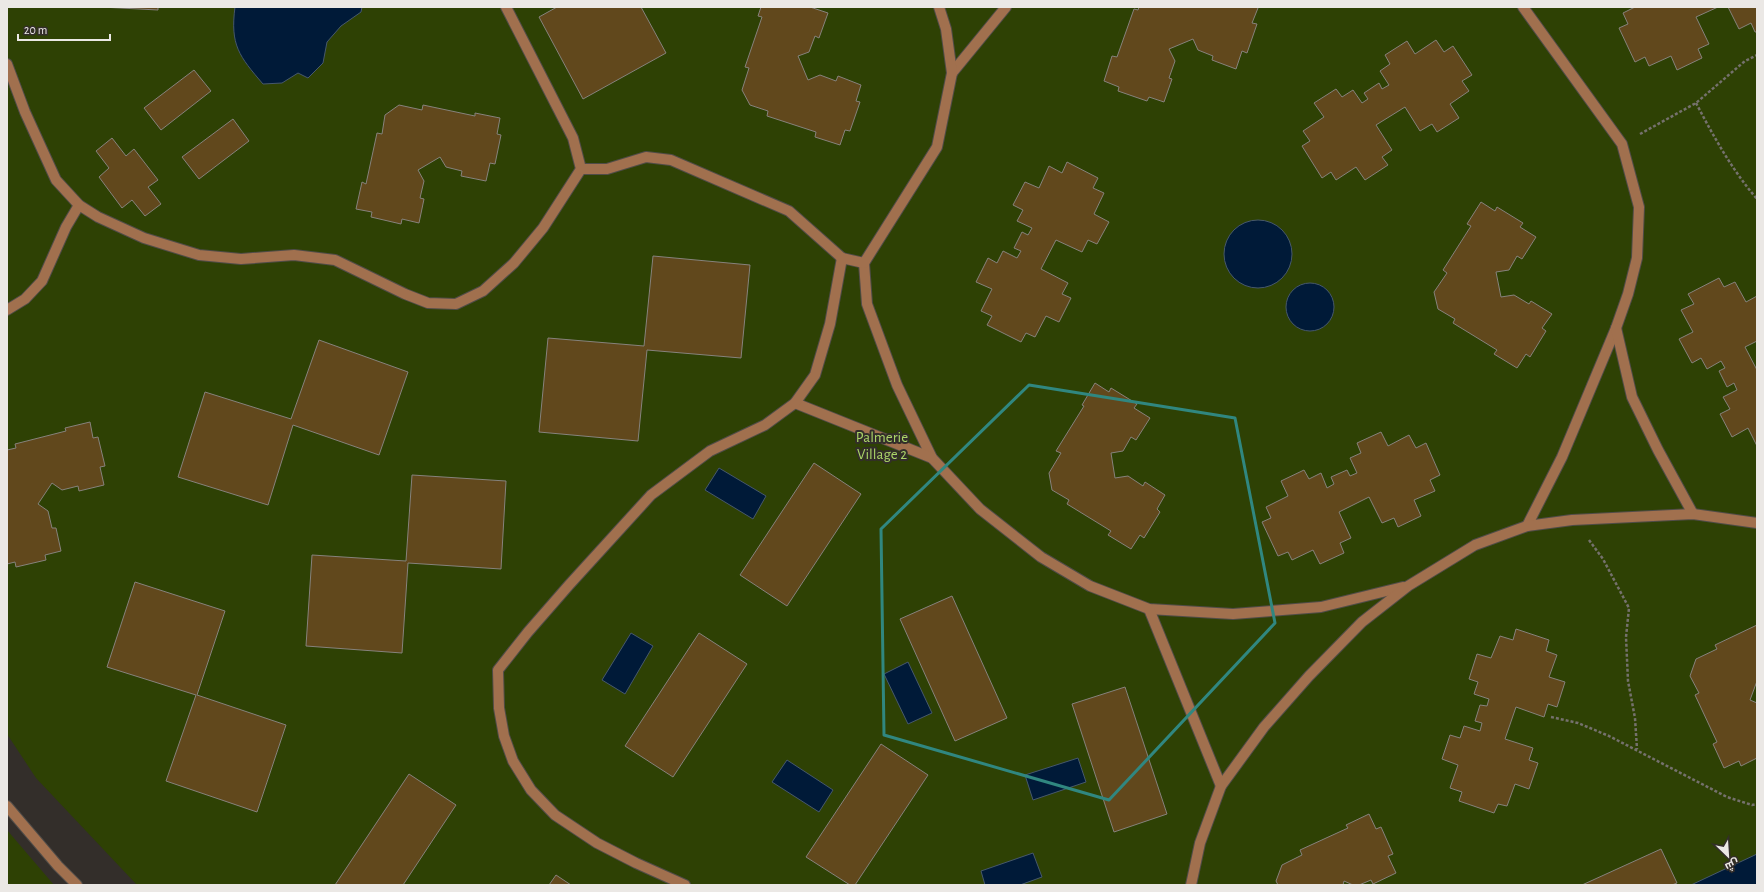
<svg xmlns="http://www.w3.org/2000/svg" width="1764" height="892" font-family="'Alegreya Sans',Cairo,sans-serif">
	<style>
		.green { fill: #2e4104 }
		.water { fill: #001a38; stroke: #46586c }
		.building { fill: #61481c; stroke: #86827c }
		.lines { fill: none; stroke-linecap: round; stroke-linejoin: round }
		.minor-casing { stroke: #504c48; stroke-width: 12 }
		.path { stroke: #75716d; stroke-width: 2.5; stroke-dasharray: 3 2; stroke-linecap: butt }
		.minor { stroke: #a1704e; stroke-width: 10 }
		.marked { fill: none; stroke: #308780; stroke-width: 3; stroke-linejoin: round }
		.labels { text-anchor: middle; stroke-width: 4; stroke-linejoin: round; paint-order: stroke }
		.park-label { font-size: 15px; fill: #abd468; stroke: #332e2a }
	</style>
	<rect width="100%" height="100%" fill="#332e2a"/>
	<g class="green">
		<polygon points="7,7 1757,7 1757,885 137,885 36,778 7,734"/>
		<polygon points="7,830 54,885 7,885"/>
	</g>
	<g class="water">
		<path d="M235,7h127l-1,5 -20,14 -14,16 -4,21 -15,15 -10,-5 -16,10 -19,1c-24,-28 -33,-39 -28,-77z"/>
		<circle cx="1258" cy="254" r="34"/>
		<circle cx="1310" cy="307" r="24"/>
		<polygon points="719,468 766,496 753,519 705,490"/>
		<polygon points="631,633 653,646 625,694 602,680"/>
		<polygon points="908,662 932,713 908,724 884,674"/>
		<polygon points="1078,758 1086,782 1033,800 1025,775"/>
		<polygon points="787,760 833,790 819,812 772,782"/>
		<polygon points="1033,853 1042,877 1020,885 985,885 981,871"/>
		<polygon points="1757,854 1757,885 1691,885"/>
	</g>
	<g class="building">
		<polygon points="101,7 158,7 158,10"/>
		<polygon points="557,7 641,7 666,53 583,99 539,17"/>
		<polygon points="761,7 810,7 828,13 819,38 815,36 809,52 798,56 808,80 820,75 836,81 838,76 861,85 856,101 860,102 850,131 845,130 840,145 815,137 816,132 767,116 768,111 750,105 742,90 749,68 745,67 762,17 758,16"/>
		<polygon points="1139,7 1256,7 1258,8 1252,23 1257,24 1247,53 1242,51 1236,69 1212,60 1213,56 1198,50 1193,39 1169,49 1175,61 1169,78 1172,79 1164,102 1149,97 1147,101 1118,91 1119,87 1104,81 1112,56 1117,57 1134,9 1138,10"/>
		<polygon points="1635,7 1718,7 1696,17 1709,44 1698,49 1702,58 1677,70 1671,56 1649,66 1645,57 1635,62 1619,28 1628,24 1623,13"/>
		<polygon points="1728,7 1757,7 1757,32 1755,32 1751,23 1739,29"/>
		<polygon points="1436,40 1444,52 1453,46 1472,75 1462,81 1469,91 1450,104 1459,118 1437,132 1432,124 1420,131 1405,107 1376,125 1392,150 1382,157 1388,165 1365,180 1356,167 1336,180 1331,172 1322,178 1302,146 1310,141 1303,131 1324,117 1314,103 1336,89 1342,97 1353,90 1362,103 1368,99 1364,93 1379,83 1382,89 1389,85 1380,71 1390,64 1385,55 1407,41 1415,54"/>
		<polygon points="194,70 211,91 161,130 144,108"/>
		<polygon points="399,105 422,110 423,105 475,116 475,113 500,118 497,134 501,135 495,164 490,163 486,181 461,176 462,171 446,167 440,157 418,170 424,181 420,198 424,199 419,223 402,219 401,224 371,217 372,212 356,209 362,182 366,184 377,133 382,134 385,115"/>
		<polygon points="233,119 249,141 199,179 182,157"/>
		<polygon points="112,138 126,156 134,149 158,180 148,187 161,204 145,216 132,200 122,208 99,177 109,168 96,151"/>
		<polygon points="1067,162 1098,178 1093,188 1104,193 1094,214 1109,222 1097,244 1088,240 1082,252 1056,240 1041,269 1068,283 1062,294 1071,298 1059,322 1046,316 1035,337 1026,333 1021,342 987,325 992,316 981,311 992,289 976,282 988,258 997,263 1003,251 1017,258 1021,251 1014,248 1022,232 1028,235 1032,228 1017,221 1023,210 1013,205 1025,182 1039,188 1049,166 1062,173"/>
		<polygon points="1481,202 1495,211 1497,207 1523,223 1520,227 1536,237 1522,259 1517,256 1509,270 1496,272 1501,297 1514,295 1529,304 1531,301 1552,314 1542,328 1546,331 1530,357 1526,354 1517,368 1494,354 1497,350 1453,323 1455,319 1438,309 1434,292 1447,273 1443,270 1471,226 1467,224"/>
		<polygon points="653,256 750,265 741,358 647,350 638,441 539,432 548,338 644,346"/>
		<polygon points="1719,278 1724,287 1735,282 1746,302 1757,296 1757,341 1745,347 1757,370 1757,446 1748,428 1732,437 1720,414 1730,409 1723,397 1737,390 1734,383 1727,387 1719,371 1725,368 1721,361 1707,369 1701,358 1692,363 1679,339 1693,332 1681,310 1694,304 1688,294"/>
		<polygon points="319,340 408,372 379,455 293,425 268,505 178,477 205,392 291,419"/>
		<polygon points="1095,383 1109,392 1111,388 1137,404 1134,408 1150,418 1136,440 1131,437 1123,451 1111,453 1115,478 1128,476 1143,486 1145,482 1165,495 1157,509 1160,512 1144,538 1140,535 1131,549 1108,535 1111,531 1067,504 1069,500 1052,490 1049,473 1061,453 1056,451 1084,406 1082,405"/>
		<polygon points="90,422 93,438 98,437 105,466 100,467 104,485 79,491 78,486 62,490 52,483 38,504 48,511 52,528 56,528 61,551 45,555 46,560 16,567 15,562 7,564 7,450 16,448 15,444 66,431 65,428"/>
		<polygon points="1381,432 1388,446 1409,435 1416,448 1426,443 1440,475 1430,480 1435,491 1414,500 1421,516 1398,527 1394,518 1382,523 1369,497 1339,512 1351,538 1340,543 1344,553 1320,564 1313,550 1292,560 1288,552 1278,556 1262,522 1271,518 1266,507 1288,496 1281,481 1304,470 1309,479 1321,473 1327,488 1334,484 1331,477 1347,470 1350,476 1357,473 1350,458 1361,453 1357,443"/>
		<polygon points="814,463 861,494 787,606 740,575"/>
		<polygon points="412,475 506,481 501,569 408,563 402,653 306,646 312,555 406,561"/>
		<polygon points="135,582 225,611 197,695 286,725 257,812 166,781 196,695 107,667"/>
		<polygon points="952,596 1007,718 955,741 900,619"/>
		<polygon points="1757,625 1757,681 1750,700 1757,703 1757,758 1741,766 1739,761 1724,768 1713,744 1717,742 1695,695 1699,693 1690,676 1696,659 1717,649 1715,645"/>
		<polygon points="1516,629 1549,640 1546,651 1557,655 1549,677 1565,682 1557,707 1548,704 1544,717 1516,707 1505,739 1533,748 1529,760 1538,763 1529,789 1515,784 1507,806 1498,804 1494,813 1459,801 1462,792 1450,788 1458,765 1442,759 1450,735 1460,738 1464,726 1480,731 1482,723 1475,721 1480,705 1487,706 1489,699 1474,694 1478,682 1469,679 1477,654 1491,658 1500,636 1513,640"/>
		<polygon points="699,633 747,664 673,777 625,746"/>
		<polygon points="1125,687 1167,814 1114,832 1072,704"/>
		<polygon points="881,744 928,775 855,885 850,885 806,857"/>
		<polygon points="409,774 456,805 403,885 335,885"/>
		<polygon points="1369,814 1376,829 1381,827 1393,854 1388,856 1396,873 1373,884 1371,880 1359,885 1353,885 1344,881 1343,885 1278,885 1276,881 1282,865 1302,855 1300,850 1348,828 1346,825"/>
		<polygon points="1661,849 1677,883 1672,885 1582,885"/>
		<polygon points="556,875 571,885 549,885"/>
	</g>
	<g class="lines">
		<defs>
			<g id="minor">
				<polyline points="1523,7 1622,144 1639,207 1637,258 1628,294 1616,328 1562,457 1527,526"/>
				<polyline points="7,64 25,112 56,180 79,205 98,217 144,238 199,255 241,259 294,255 335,260 405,294 428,303 456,304 483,291 514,263 543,228 581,169 573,138 506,7"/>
				<polyline points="952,73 1006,7"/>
				<polyline points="581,169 607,169 646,157 671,160 789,211 842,258"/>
				<polyline points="864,263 867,304 897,385 932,458 980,509 1041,557 1090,586 1149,609 1233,614 1321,607 1403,587"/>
				<polyline points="7,310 25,299 42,281 66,227 79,205"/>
				<polyline points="1616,328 1632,397 1658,450 1693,514"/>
				<polyline points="795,403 932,458"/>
				<polyline points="1149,609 1221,786"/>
				<polyline points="7,806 58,866 77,885"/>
				<polyline points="685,885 636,863 597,843 555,815 531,790 513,761 504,736 499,708 498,670 528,632 569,585 651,495 710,451 765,425 795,403 815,375 830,324 842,258 864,263 937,147 952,73 946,29 939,7"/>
				<polyline points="1191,885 1200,843 1221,786 1264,727 1309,676 1362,622 1408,586 1475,545 1527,526 1572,520 1693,514 1757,523"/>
			</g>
		</defs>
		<use href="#minor" class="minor-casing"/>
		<g class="path">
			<path d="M1696,103c18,34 36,67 61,96"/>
			<polyline points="1640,134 1696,103 1745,61 1757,55"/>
			<polyline points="1589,540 1603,559 1629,608 1626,637 1628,681 1635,718 1637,749"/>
			<polyline points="1551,717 1578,723 1609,736 1727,797 1752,805 1757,804"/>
		</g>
		<use href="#minor" class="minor"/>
	</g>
	<path class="marked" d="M1029,385l206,33 40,205 -166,177 -225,-65 -3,-206z"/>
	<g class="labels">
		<g class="park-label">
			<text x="882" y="442">Palmerie<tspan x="882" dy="17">Village 2</tspan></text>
		</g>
	</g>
	<rect width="1764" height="892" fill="none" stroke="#ebe8e5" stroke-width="16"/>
	<g transform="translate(1728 856) rotate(155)" stroke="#332e2a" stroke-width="3" paint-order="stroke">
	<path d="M0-3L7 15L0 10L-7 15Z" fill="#ebe8e5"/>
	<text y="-6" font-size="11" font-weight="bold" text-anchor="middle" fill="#ebe8e5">ش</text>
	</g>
	<path d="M18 34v6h92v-6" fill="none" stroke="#ebe8e5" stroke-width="2"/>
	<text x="24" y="34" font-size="12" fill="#ebe8e5" stroke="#332e2a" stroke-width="3" paint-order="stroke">20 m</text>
</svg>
